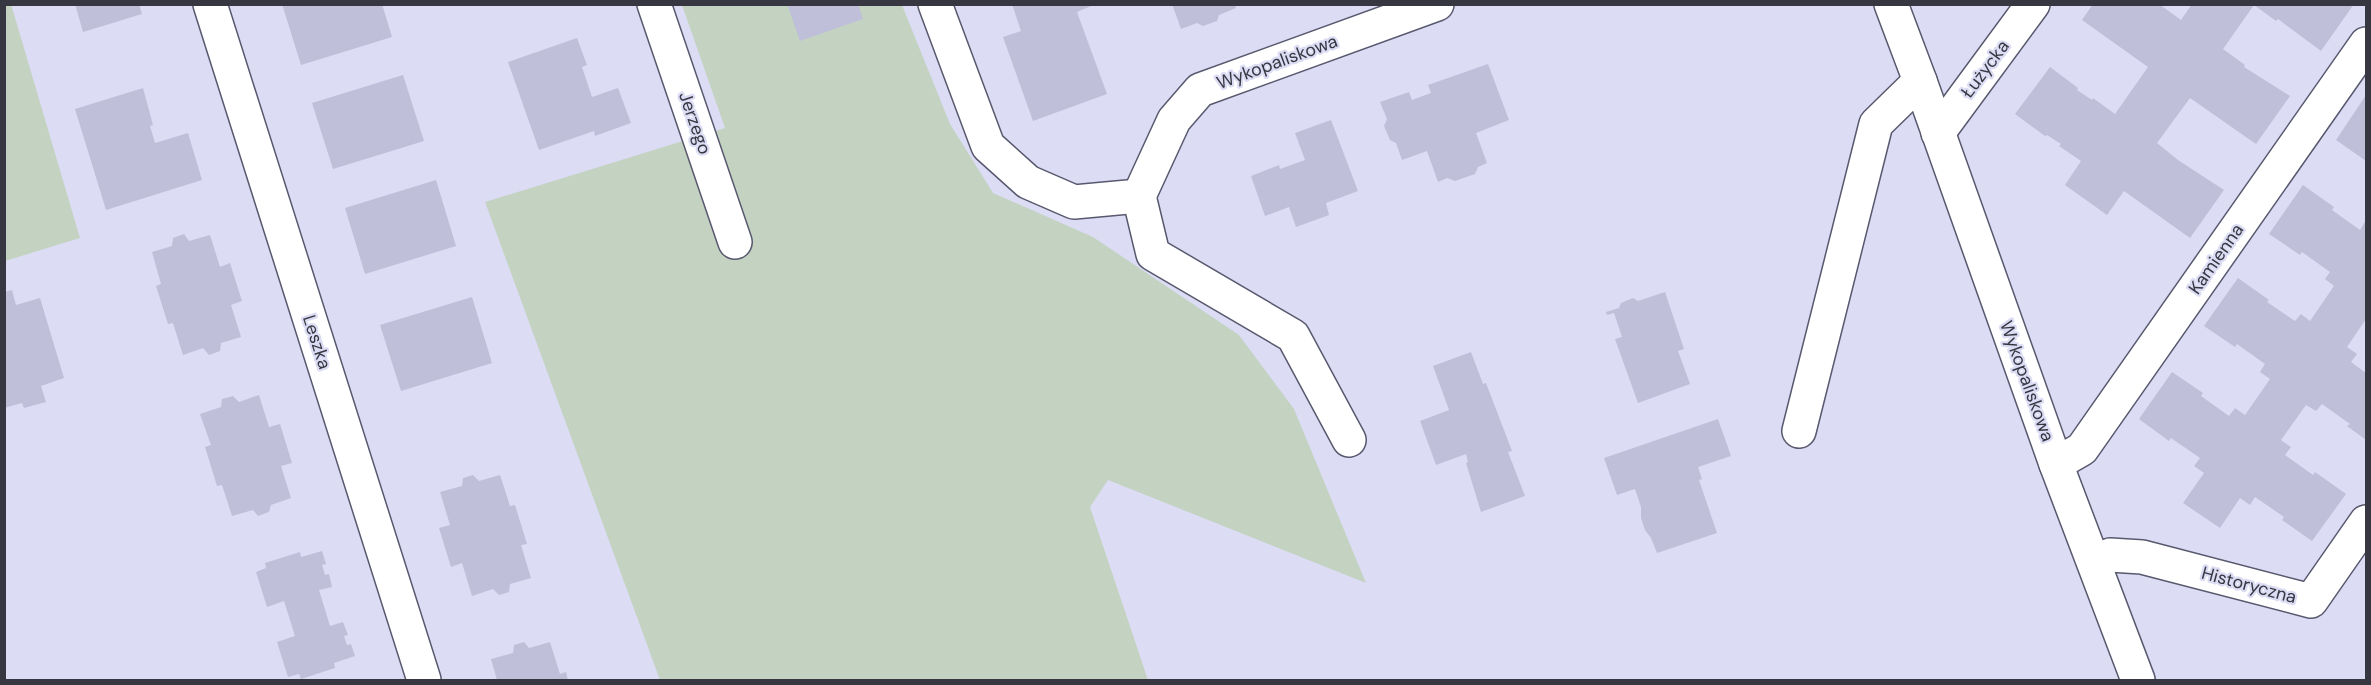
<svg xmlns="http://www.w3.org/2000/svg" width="2371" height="685" font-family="'DM Sans',sans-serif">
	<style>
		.green { fill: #c4d3c1 }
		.building { fill: #bfbfd9 }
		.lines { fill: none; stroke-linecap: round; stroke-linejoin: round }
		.minor-casing { stroke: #58586e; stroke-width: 36 }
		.minor { stroke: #fff; stroke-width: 33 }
		.labels { text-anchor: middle; stroke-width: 4.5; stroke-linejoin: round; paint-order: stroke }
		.street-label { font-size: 18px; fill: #373741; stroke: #dcdcf5 }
	</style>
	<rect width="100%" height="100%" fill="#dcdcf5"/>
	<g class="green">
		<polygon points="11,4 80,238 5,261 4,5"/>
		<polygon points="682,5 902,5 950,124 993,193 1093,237 1239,335 1294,409 1366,583 1108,480 1090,507 1148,680 660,680 485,202 725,128"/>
	</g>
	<g class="building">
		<polygon points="75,4 139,4 142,14 83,32"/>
		<polygon points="282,4 382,4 392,37 301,65"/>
		<polygon points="787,4 858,4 863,19 800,41"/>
		<polygon points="1012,4 1096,4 1077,12 1107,94 1033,121 1003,37 1021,31"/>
		<polygon points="1172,4 1234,4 1236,8 1219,15 1217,21 1203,26 1197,23 1181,29"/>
		<polygon points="2093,4 2159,4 2181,20 2192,4 2354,4 2321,51 2278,19 2276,21 2254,5 2223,49 2245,65 2244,67 2290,96 2256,144 2190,98 2157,143 2178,160 2224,190 2190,238 2124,191 2107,215 2065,185 2081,161 2059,146 2061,144 2047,135 2045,136 2015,114 2050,67 2078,88 2077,90 2092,100 2093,98 2115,114 2148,67 2082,20"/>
		<polygon points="577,38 587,65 582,67 592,97 618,88 631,123 595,136 594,131 539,150 508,62"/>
		<polygon points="1488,64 1509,120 1476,133 1487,163 1478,167 1475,174 1455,181 1447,178 1438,182 1427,151 1402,160 1396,143 1390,140 1384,126 1387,119 1380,102 1409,92 1412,100 1431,93 1428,85"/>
		<polygon points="403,75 424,141 333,169 312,103"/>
		<polygon points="143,88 153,125 150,126 155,143 188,133 202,180 106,210 75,109"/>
		<polygon points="2366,95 2366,161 2336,140"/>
		<polygon points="1331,120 1358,191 1326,203 1329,215 1296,227 1289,207 1265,216 1251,176 1279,165 1280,169 1305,160 1295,133"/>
		<polygon points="436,180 456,246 365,274 345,208"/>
		<polygon points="2303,185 2334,207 2332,210 2360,230 2366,220 2366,319 2347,347 2357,354 2351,362 2366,373 2366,440 2347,426 2350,424 2322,404 2316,411 2306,405 2281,440 2291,447 2285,455 2313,475 2315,472 2346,494 2312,541 2282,520 2284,517 2255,497 2250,505 2240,498 2220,528 2183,503 2204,473 2194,466 2200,458 2171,438 2169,441 2139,419 2172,372 2203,393 2201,396 2229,416 2235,408 2245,415 2270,379 2260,372 2265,364 2237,344 2235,347 2204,326 2238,278 2269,300 2267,302 2295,321 2301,314 2310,321 2334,286 2325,279 2330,272 2302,252 2300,255 2269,234"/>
		<polygon points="184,234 189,241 210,235 220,267 230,263 242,301 231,305 241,337 221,343 220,351 209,355 203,348 183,355 173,323 168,324 156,286 161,284 152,252 172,246 173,238"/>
		<polygon points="12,290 16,305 40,298 64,378 41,386 46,402 24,408 22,403 4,408 4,292"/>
		<polygon points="1665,292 1684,349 1678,351 1690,384 1638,403 1615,339 1622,337 1614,313 1607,315 1606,312 1619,308 1621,303 1633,298 1638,301"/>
		<polygon points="472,297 492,363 401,391 380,325"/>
		<polygon points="1471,352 1483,384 1486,383 1512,451 1508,452 1525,496 1481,512 1466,463 1468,462 1466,454 1436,465 1420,421 1449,410 1433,366"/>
		<polygon points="259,395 269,427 280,424 292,463 281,466 291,498 271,505 269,512 258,516 253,510 232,516 222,485 217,486 205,447 211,445 200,414 221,407 222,399 233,396 239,402"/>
		<polygon points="1718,419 1731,456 1698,467 1702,479 1699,480 1717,533 1657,553 1651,538 1645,530 1641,518 1641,507 1635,489 1617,495 1604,458"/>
		<polygon points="473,475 479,481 500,475 510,506 515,505 527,544 521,545 531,578 510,584 509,592 499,595 493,589 472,596 462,563 451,567 439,528 450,525 440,492 462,486 463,478"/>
		<polygon points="322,551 326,564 322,565 325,575 329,574 332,587 319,590 330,626 343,622 348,635 344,636 347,645 351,644 355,656 334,663 335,668 301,679 299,674 288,677 277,642 295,636 284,601 267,607 256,572 266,568 265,563 300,552 301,557"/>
		<polygon points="524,642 529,648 550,642 560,674 566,672 568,680 497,680 491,659 513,653 514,645"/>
	</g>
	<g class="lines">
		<defs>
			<g id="minor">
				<polyline points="210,4 424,680"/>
				<polyline points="654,4 735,242"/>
				<polyline points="935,4 988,146 1028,182 1074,202 1139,196 1174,120 1200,90 1437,4"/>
				<polyline points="1891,4 1920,81 2056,464 2138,680"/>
				<polyline points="1938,133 2033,4"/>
				<polyline points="1139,196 1153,254 1293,336 1349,440"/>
				<polyline points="1799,431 1876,124 1920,81"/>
				<polyline points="2056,464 2082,449 2366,44"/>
				<polyline points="2094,562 2110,555 2142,557 2311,601 2366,522"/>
			</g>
		</defs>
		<use href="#minor" class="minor-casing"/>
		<use href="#minor" class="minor"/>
	</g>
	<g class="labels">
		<g class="street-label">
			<text transform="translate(1277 62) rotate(-20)" y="6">Wykopaliskowa</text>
			<text transform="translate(1985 69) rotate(-53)" y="6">Łużycka</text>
			<text transform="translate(695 123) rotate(71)" y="6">Jerzego</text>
			<text transform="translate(2216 259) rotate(-55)" y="6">Kamienna</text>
			<text transform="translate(317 342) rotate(72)" y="6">Leszka</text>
			<text transform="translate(2027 381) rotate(70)" y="6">Wykopaliskowa</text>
			<text transform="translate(2249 585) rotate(15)" y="6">Historyczna</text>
		</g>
	</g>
	<rect width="2371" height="685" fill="none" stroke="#373741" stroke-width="12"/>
</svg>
